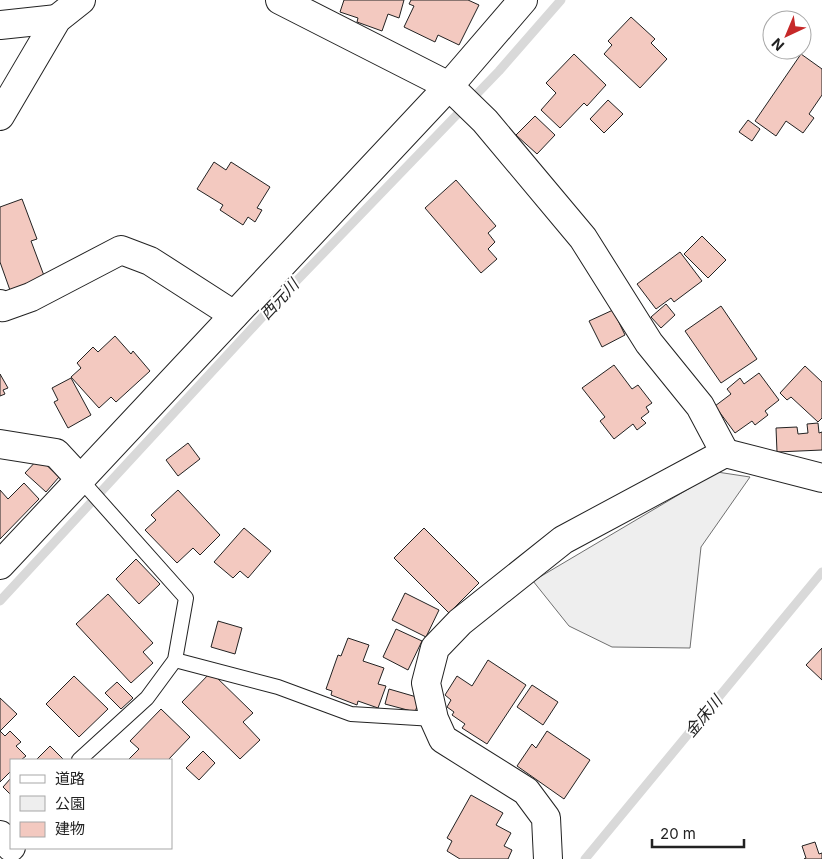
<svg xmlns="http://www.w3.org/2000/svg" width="822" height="859" font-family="Inter,'Noto Sans JP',sans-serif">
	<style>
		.green { fill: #eee; stroke: #6f6f6f }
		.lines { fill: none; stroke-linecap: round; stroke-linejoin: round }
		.stream { stroke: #d9d9d9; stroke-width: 9 }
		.building { fill: #f3c9c0; stroke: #222 }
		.lane-casing { stroke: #222; stroke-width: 16 }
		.street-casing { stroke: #222; stroke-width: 30 }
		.lane { stroke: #fff; stroke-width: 14 }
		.street { stroke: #fff; stroke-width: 28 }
		.labels { text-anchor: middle; stroke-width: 4; stroke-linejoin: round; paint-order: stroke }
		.water-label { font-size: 16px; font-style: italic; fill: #222; stroke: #fff }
	</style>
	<rect width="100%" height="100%" fill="#fff"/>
	<polygon class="green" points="717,472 750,477 701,547 690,648 612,647 569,626 533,581"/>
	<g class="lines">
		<g class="stream">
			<polyline points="0,601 280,298 499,71 561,0"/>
			<polyline points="585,859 822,572"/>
		</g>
	</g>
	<g class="building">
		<polygon points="344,0 404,0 399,18 388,14 382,31 357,22 358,18 340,12"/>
		<polygon points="411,0 468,0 479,5 459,45 438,35 435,42 404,27 414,6 409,4"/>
		<polygon points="631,17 655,39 651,43 667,59 640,88 604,54 612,45 608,41"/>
		<polygon points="574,54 606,85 587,106 584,103 560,128 541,110 556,93 546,83"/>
		<polygon points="801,54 822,69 822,95 809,114 814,118 803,133 786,121 776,136 755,121"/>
		<polygon points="608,100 623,114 604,133 590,119"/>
		<polygon points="535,116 555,135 537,154 516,135"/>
		<polygon points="748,120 760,129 752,141 739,132"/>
		<polygon points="214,162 226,170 231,162 270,187 257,208 262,210 255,222 248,217 243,225 220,210 223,205 197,189"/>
		<polygon points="456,180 496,226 488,233 495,242 488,249 497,259 481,273 425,208"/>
		<polygon points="22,199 37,239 31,241 46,281 11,293 0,262 0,207"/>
		<polygon points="702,236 726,260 708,278 684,254"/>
		<polygon points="680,252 702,281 674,302 671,298 656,309 637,284"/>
		<polygon points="666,304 675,315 661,328 651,317"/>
		<polygon points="721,306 757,359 721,383 685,331"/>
		<polygon points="613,310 625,335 602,347 589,321"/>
		<polygon points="115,336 131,354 133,351 150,371 116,402 111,397 99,408 71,377 81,368 77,363 93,347 98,352"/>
		<polygon points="614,365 632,389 638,385 652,403 646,407 649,412 641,418 646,423 637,430 633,424 614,439 600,421 605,417 582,388"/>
		<polygon points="805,366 822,382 822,418 818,422 791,397 787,400 780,393"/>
		<polygon points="759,373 779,400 765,411 768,415 755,425 752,421 735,433 715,406 731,394 727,389 740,378 744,384"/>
		<polygon points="0,374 8,388 3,390 5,394 0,396"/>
		<polygon points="71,378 91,415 68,428 54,402 58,400 52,388"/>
		<polygon points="818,423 819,433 822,432 822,450 777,452 776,428 797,427 798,434 808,433 807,424"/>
		<polygon points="188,443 200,459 178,476 166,460"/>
		<polygon points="39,458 59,477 46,492 25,473"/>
		<polygon points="24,483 39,499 0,539 0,490 8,499"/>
		<polygon points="178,490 220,535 200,555 193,548 177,563 145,530 156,520 151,515"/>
		<polygon points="244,528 271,551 248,578 240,571 233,578 214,562"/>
		<polygon points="424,528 479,583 449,613 394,558"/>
		<polygon points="136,559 160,584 139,604 116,579"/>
		<polygon points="405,593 439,610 426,637 392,620"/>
		<polygon points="108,594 153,643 143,652 153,663 131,683 76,624"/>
		<polygon points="218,621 242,628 235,654 211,647"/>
		<polygon points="396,629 422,641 408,670 383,657"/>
		<polygon points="348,638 369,645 363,661 384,668 378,684 386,686 378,708 358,701 357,705 331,695 332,691 326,689 338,655 341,656"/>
		<polygon points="822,648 822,680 806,665"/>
		<polygon points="488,660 526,685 487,744 462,728 465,724 452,715 454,712 447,707 451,700 445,695 457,676 472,686"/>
		<polygon points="211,672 253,713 243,722 260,740 240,759 182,702"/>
		<polygon points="74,676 108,709 79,737 46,704"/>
		<polygon points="117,682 133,698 121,709 105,693"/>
		<polygon points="532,685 558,702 543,725 517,707"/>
		<polygon points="389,689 420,698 415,712 385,704"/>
		<polygon points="0,698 17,714 0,731 5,736 10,731 21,742 16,746 26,756 21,760 11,760 11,771 0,782"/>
		<polygon points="161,709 190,737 168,760 131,760 129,759 139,749 130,741"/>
		<polygon points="547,731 590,760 564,799 517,766 532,744 536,748"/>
		<polygon points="50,746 64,760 36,760"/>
		<polygon points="203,751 215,763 199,780 186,768"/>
		<polygon points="11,778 11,795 3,787"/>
		<polygon points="471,795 503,813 496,825 511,833 504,846 512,850 508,859 460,859 447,851 452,841 447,838"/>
		<polygon points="815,842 819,854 822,853 822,859 804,859 806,858 802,846"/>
	</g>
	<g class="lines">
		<defs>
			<g id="lane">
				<polyline points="175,660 278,687 351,714 434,719"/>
				<polyline points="79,760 147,698 175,660 186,598 81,480"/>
			</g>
			<g id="street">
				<polyline points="280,0 449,86 485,121 583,238 649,343 700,406 725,453"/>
				<polyline points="0,25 57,19"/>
				<polyline points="0,116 57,19 81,0"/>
				<polyline points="0,304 3,307 31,297 121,250 150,261 234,315"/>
				<polyline points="0,444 56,453 81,480"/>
				<polyline points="0,565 449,86 523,0"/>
				<polyline points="0,835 11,847"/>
				<polyline points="548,859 546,818 526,791 443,739 434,719 426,683 435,648 460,622 563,540 725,453 822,478"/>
			</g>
		</defs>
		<use href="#lane" class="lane-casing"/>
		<use href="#street" class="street-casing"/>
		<use href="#lane" class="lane"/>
		<use href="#street" class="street"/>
	</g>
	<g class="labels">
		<g class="water-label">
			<text transform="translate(279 299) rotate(-47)" y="6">西元川</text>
			<text transform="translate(703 716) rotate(-50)" y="6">金床川</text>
		</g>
	</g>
	<rect x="10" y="759" width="162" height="90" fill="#ffffff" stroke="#a7a7a7"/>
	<rect x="20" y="775" width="25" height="8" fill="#ffffff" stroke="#a7a7a7"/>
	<text x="55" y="784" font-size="15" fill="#222222">道路</text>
	<rect x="20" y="796" width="25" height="15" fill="#eeeeee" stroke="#a7a7a7"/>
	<text x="55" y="809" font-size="15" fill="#222222">公園</text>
	<rect x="20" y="822" width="25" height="15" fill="#f3c9c0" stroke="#a7a7a7"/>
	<text x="55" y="834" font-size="15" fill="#222222">建物</text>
	<g transform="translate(787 35) rotate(224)"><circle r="24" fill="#ffffff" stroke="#a7a7a7"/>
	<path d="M0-4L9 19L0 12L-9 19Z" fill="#c62828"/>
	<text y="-8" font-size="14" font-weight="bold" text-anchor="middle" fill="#222222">N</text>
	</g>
	<path d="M652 839v8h92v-8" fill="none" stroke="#222222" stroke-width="2.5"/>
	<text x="660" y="839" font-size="15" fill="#222222" stroke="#ffffff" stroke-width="4" paint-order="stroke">20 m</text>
</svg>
